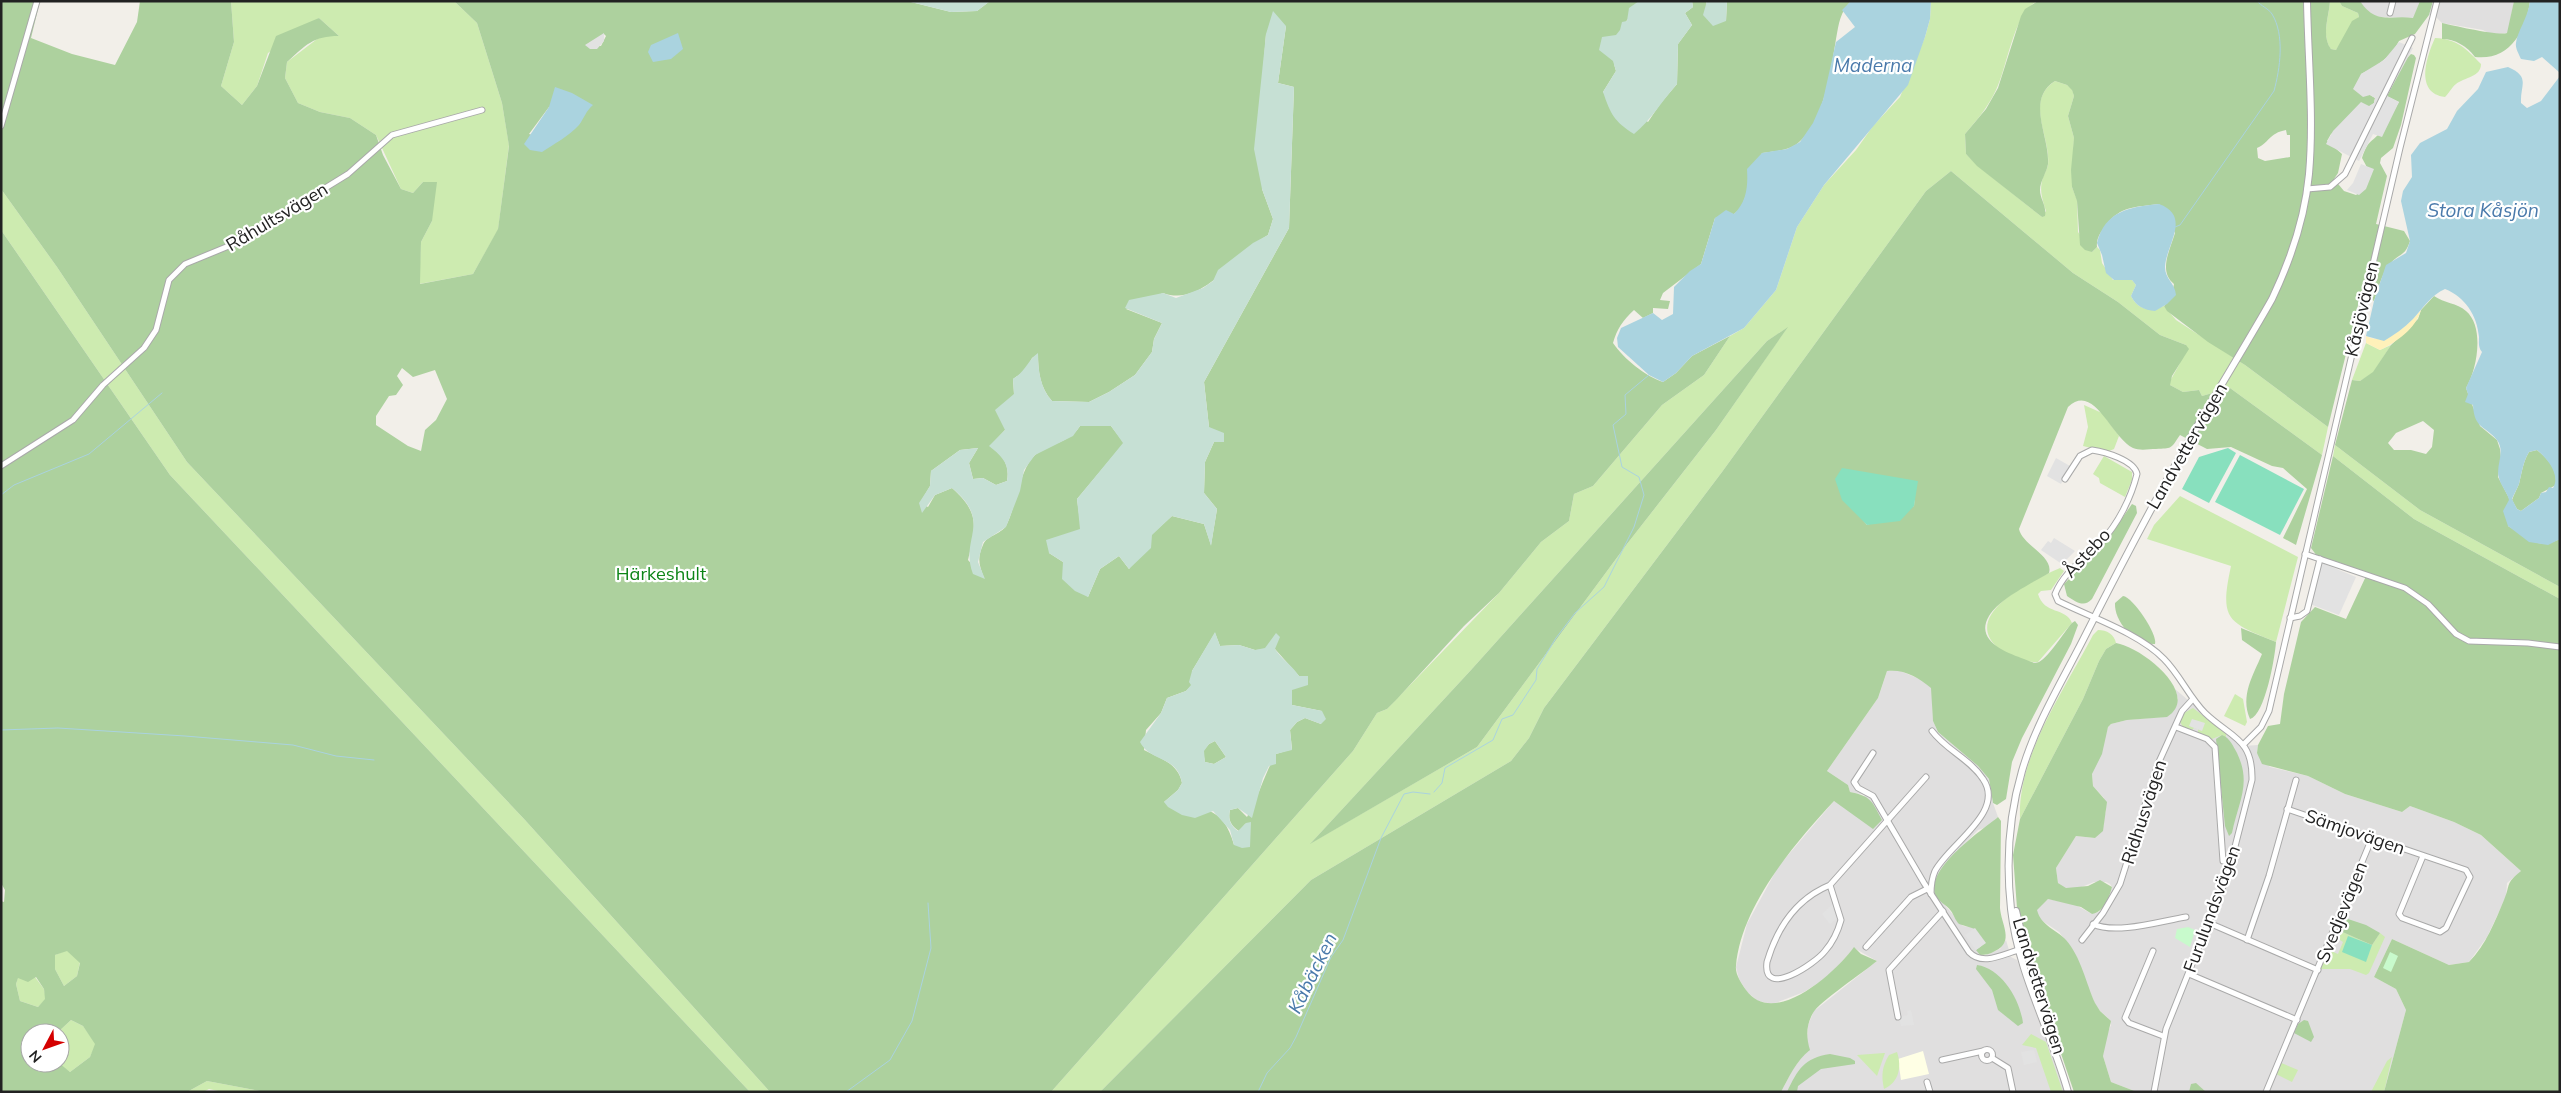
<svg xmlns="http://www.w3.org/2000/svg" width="2561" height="1093" font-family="Mulish,sans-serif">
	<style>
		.residential { fill: #e0dfdf }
		.education { fill: #ffffe5 }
		.grass { fill: #cdebb0; fill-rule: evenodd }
		.forest { fill: #add19e; fill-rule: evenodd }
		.wetland { fill: #c6e0d4; fill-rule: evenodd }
		.sand { fill: #fff1ba }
		.park { fill: #c8facc }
		.pitch { fill: #88e0be }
		.parking { fill: #e2e2e2 }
		.water { fill: #aad3df; fill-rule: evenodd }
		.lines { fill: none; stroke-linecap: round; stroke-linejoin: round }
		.stream { stroke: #aad3df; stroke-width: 1 }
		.minor-casing { stroke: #a9a9a9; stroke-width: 7 }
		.tertiary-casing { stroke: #a9a9a9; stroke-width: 8 }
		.minor { stroke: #fff; stroke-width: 5 }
		.tertiary { stroke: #fff; stroke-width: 6 }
		.labels { text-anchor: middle; stroke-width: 4.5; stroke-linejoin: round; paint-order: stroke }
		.street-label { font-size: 18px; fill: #222; stroke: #fff }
		.park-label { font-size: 18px; fill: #0c8416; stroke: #fff }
		.water-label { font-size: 19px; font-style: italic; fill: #4a7aab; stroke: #fff }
	</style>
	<rect width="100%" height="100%" fill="#f2efe9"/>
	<g class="residential">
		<polygon points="2360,1 2420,1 2414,18 2375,17 2367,12"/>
		<polygon points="2433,1 2514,1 2508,33 2492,35 2483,30 2442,23 2436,17 2429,15"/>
		<polygon points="1898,670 1922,680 1932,688 1933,721 1938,732 1978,766 1989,779 1993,803 1998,817 1987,827 1978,830 1946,863 1935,887 1935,894 1963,926 1975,928 1979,955 1985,955 2000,949 2006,940 2011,957 2017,960 2065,1092 1781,1092 1792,1071 1803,1055 1809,1051 1807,1040 1808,1025 1814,1011 1877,961 1854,948 1829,976 1804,992 1773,1004 1758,1001 1747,992 1739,979 1736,967 1747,924 1778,867 1834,801 1850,810 1865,795 1850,792 1848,785 1827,771 1878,698 1887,671"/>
		<polygon points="2175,689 2242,746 2258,745 2257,753 2270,767 2308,776 2345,794 2402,812 2410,806 2454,822 2481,835 2521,871 2507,883 2506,897 2487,937 2469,962 2449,965 2392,939 2374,977 2396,989 2406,1010 2384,1092 2137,1092 2111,1082 2103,1056 2105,1039 2111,1025 2108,1018 2100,1011 2095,1004 2071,947 2059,932 2041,920 2036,910 2048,899 2074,904 2092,914 2101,911 2105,905 2112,887 2110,884 2106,882 2094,882 2079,888 2066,889 2058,883 2056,868 2076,836 2095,838 2104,825 2103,818 2106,812 2104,798 2093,786 2092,774 2108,727 2111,724 2127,720 2162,717 2178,699"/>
	</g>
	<polygon class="education" points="1923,1051 1929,1074 1901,1080 1898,1059"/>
	<g class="grass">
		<polygon points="231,1 454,1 477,23 502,103 509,145 498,230 473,274 419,284 421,242 432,221 423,182 413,193 401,189 376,135 350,118 320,112 298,103 285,78 287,62 321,36 339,36 319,18 268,53 257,86 242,105 221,86 234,42"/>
		<path d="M1931,1h107c-24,9 -31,68 -42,89 -8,17 -19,30 -31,44l1,20 12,12 64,51 4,-6c-4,-13 -7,-21 -3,-34 2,-4 4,-8 5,-12 3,-28 -24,-64 7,-84l12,4 5,4 2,7 -6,20 6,22 -2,49 5,13 1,32 14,20 5,-5 3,3 2,13 11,17h19l4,5 -5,11c8,16 20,14 33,10l12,14 69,45 83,62 -6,28 -92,-67 -28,8 -3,-6 -16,2 -13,-7v-4l9,-16 7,-20 -26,-10 -42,-33 -45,-29 -122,-102 -25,20 -204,281 -178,236 -15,30 -18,23 -200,119 -211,212h-49l302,-341 24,-38 10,-4 112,-116 42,-51 28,-21 5,-27 19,-8 69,-81 42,-30 26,-39 14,-8 32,-38 21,-63 27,-42 32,-35 17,-24 27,-29 25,-60 5,-18zM1787,328l-71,102 -89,114 -150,203 -166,96 160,-173 296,-329z"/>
		<path d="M2330,1h9l3,5 16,7 1,4 -23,33 -5,-1c-10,-13 -2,-32 -1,-48z"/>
		<path d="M2435,38c23,1 31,11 46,26 0,13 -16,13 -25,20 -4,3 -7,9 -11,13 -30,-4 -19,-39 -10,-59z"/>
		<polygon points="1,189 57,267 187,462 525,820 770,1092 750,1092 170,475 1,230"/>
		<polygon points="2366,343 2380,350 2391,345 2373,373 2360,381 2352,380"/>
		<polygon points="2084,405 2102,413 2119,436 2114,449 2107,452 2083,446 2088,427"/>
		<polygon points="2335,445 2420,510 2560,587 2560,599 2414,519 2333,456"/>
		<polygon points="2104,456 2132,472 2132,480 2125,497 2100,483 2099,478 2093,474"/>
		<path d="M2180,496l118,61 -22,85c-48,-20 -57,-21 -45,-76l-84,-27 7,-14z"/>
		<path d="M2060,568l4,3 -13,19 -10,1 -3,3c6,21 28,13 34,29l-34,39c-13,1 -32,-6 -42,-16 -34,-33 39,-67 64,-78z"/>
		<path d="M2098,630c9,0 16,4 18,13l-10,6 -7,12 -16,38 -63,120c-3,-63 45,-130 73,-184z"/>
		<polygon points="2235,694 2243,699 2247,722 2245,726 2224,716"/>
		<polygon points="2193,708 2226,733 2226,737 2222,735 2212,739 2198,733 2198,729 2194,728 2191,731 2183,727 2180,722 2184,713"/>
		<polygon points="2338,930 2372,945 2380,933 2385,937 2369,973 2366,975 2350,969 2320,969 2331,947 2331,951 2338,954 2343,942 2337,938 2333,941"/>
		<polygon points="67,950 80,962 77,976 64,986 55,969 55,955"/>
		<polygon points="18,977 35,977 44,989 46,999 38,1007 20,1001 16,984"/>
		<polygon points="71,1020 83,1026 96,1044 90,1057 70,1072 59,1065 60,1033 57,1033"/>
		<polygon points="2031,1034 2046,1042 2063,1092 2051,1092 2036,1048 2022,1045"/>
		<path d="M1897,1052c5,15 2,30 -13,37 -3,-14 -2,-22 5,-34z"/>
		<polygon points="1885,1053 1877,1076 1857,1055 1884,1053"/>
		<polygon points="2392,1057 2384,1092 2371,1092 2387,1061"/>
		<polygon points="2279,1062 2298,1070 2292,1082 2274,1073"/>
		<polygon points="207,1081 265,1092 223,1092 209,1089 203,1092 187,1092"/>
	</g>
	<g class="forest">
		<path d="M1,1h39l-9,37 41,16 43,11 22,-43 3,-21h91l3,41 -13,44 21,19 15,-19 19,-50 43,-18 20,18c-26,0 -33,9 -52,26l-2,16 13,25 22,9 30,6 26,17 7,20 18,34 12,4 10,-11h14l-5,39 -11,21 -1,42 53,-10 25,-45 11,-83 -7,-43 -25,-80 -23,-22h453l44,11 26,-1 13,-10h649c-13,25 -33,38 -23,70l-13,21 45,30 12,-18 17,-20 1,-40 14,-19 -7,-12 8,-6 -1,-6h15l-1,2 20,18 1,-20h124c-11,11 -12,22 -15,38 -5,30 -12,84 -38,104 -10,8 -23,8 -36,10l-21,55 -7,6 -19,4 -14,46 -38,29 -3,7 10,1 -2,8 -15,-1v5l-10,5 -9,-8c-11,10 -17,19 -21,33 11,16 32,33 50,39l13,-9 16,-17 38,-20 -26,39 -42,30 -69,81 -19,8 -5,27 -28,21 -42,51 -35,33 -67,73 -10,10 -10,4 -24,38 -302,341h-281l-245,-272 -338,-358 -130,-195 -56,-78zM1286,26l-8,57 16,4 -5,141 -85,154 5,45 5,15 -9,20 -1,31 13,16 -6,36 -7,-21 -32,-8 -21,19 -22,34 -10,-13 -19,13 -12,28 -25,-35 -14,-9 32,-24 -4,-30 47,-56 -13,-17h-31c-12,18 -29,16 -45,29 -15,13 -19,52 -29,71 -5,8 -20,10 -23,19 -6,13 -4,20 1,33l-16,-18c8,-34 12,-47 -16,-72l-17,7 -7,12 -8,-4 10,-17 1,-15 29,-21 18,-2 -9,15 4,16 10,-1 13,7 11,-4c3,-17 -4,-25 -17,-35l15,-16 9,-36 -1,-15 13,-9 6,-12 6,-4c0,17 2,34 14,47l37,1 20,-10 26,-17 17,-23 2,-13 8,-16 -36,-14 37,-16c41,15 72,-40 105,-58l5,-16 -11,-30v-104l4,-51zM604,34l2,2 -5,10 -15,-1zM549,107l37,4 -7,13 -22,18 -28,-8zM402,368l11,9 22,-7 12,29 -11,21 -11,10 -4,21 -13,-5 -32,-21v-9l13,-20 7,-1 7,-10 -6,-9zM1215,633l5,13 19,-1 16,5 20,-1 24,27h9l-16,13v16l30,6 -1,13 -16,-6 -8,4 -7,8 2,19 -16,5c-12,21 -17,42 -29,63l-9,-9 -8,2c-2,9 0,15 9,21l7,-8 -12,22c-11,-41 -34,-37 -70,-43l14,-12 4,-7c-4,-20 -21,-24 -38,-33l2,-20 15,-17 6,-15 19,-7 6,-6v-14z"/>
		<path d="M2038,1h292c-1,16 -9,35 1,48l5,1 16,-29 7,-4 -1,-4 -16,-7 -3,-5h21c16,24 29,14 53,17l7,-17h13l-4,14 -14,19 -16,7 -7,12 -17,14 -14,7 9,21 5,3 -1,5 -43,31 -4,7 15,13 -4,19 -4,6 10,12 12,4 8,-6 5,-18 -7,-13c6,-17 7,-14 18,-25 7,-9 13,-21 19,-31l-12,-6 17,-35 7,-7 3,1 2,3 -15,67 -8,23 -12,10 -1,5 7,13 -11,48 28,7 6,10c-5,16 -11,12 -20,23 -9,10 -11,24 -16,37l-13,-8 -33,134 -83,-62 -37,-23 -41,-31 -3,-5 7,-7 3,-15c-16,-13 -4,-34 1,-51l-16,-29c-23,3 -39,2 -53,21 -5,7 -10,13 -9,22l-5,5 -7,-2 -5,-5 -3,-44 -5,-14 -1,-17 3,-32 -6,-22 6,-20 -2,-6 -5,-5 -12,-4c-30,19 -5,55 -7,83 -1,8 -8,17 -8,26 0,9 7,16 5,26l-3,1 -65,-51 -11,-12 -1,-20 21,-25 12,-21 23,-72 4,-7zM2286,130l1,5h3v22l-25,4 -7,-3 -1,-10c12,-5 12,-15 29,-18z"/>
		<path d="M2514,1h16c-4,31 -21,60 -55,56 -8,-11 -20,-18 -33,-18v-16c13,3 57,13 65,10z"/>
		<path d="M1951,171l122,102 45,29 42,33 26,10 3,4 -17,27 -2,9 13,7 16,-2 3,6 28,-8 92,67 -26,90 -13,-7 24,-49 -24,-21 -11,-2 -41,-19 -24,2 -27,-14c-10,15 -8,13 -24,14 -7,0 -16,2 -23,-1 -23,-12 -39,-66 -65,-41l-49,122c3,16 35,27 30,44 -17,10 -50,26 -60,43 -15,25 18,37 35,43 5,2 10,5 15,3 10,-5 25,-30 33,-39l3,-2 3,4 -7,19 -49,94 -10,24 -6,37 -9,6 -4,-2 -4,-24 -11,-13 -40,-34 -5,-11 -2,-33c-13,-11 -27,-19 -44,-17l-9,27 -51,73 21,14 2,7c21,4 22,9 32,28l-9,9 -39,-28c-39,42 -93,105 -98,165 -1,8 5,17 10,24 28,39 90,-18 108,-43l7,7 16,7c-12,10 -59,42 -64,52 -7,12 -7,24 -3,37 -14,11 -21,27 -29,42h-681l211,-212 200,-119 18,-23 15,-30 178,-236 204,-281zM1915,495l-1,11 -47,19 -10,-12z"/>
		<path d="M1,230l169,245 580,617h-485l-58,-11 -20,11h-186v-191l3,1 1,-12 -4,-7zM67,951l13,12 -3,13 -13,10 -9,-17v-14zM36,977l8,12 1,10 -7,8 -18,-6 -4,-17 2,-6 10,4zM71,1020l12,6 12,18 -5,13 -20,15 -11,-9h-29v-30h27z"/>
		<path d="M2434,296c10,7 23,7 32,15 19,16 11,59 0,77l14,38 17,14 3,9 1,9 -3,19 12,23 -2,26c20,11 27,25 52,13v48l-140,-77 -85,-65 17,-65 8,1 13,-9 18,-27 27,-26 3,-9zM2423,421l11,9 -2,17 -6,7 -15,-4h-17l-6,-7 8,-10z"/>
		<polygon points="1788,327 1716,430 1627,544 1477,747 1310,844 1471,670 1767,341"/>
		<path d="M2537,450c12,10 20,19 19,35l-15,8 -2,5 -18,13 -4,-2 -5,-9c2,-6 5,-11 7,-16 3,-12 4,-22 10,-32z"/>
		<path d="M2333,456l81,63 146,80v493h-176l22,-82 -10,-21 -22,-12 18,-38 57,26 20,-3c17,-17 26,-41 35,-62 7,-17 1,-16 17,-29l-40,-36 -27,-13 -44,-16 -8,6 -57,-18 -37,-18 -46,-12 -5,-11 1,-8 10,-19 12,-2 4,-30 17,-72 14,-15 31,12 21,-45 -50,-18 -6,-8z"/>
		<path d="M2132,504l4,2 1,7 -45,86c-8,9 -16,3 -25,-3l-3,-12 40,-40z"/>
		<path d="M2123,596c10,1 35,39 32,48 -20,1 -41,-22 -40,-41z"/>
		<path d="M2241,628l35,14c-1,15 -11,73 -26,77 -10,-24 3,-43 12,-65l-20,-14z"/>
		<path d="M2116,643c26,4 86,52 51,74l-40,3 -16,4 -3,3 -6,27 -10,20 1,12 14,16 -4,29 -8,7 -19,-2 -20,32 2,15 8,5 22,-2 12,-6 12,7c-3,11 -8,25 -20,27l-11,-7 -33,-8 -11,11c4,16 19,19 29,30 15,17 20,43 29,63l5,8 11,10 -8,35 8,26 26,10h-63l-44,-130 -13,-54 -4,-53 7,-36 63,-120 16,-38 7,-12z"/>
		<path d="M2222,735c8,3 11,11 15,18 15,31 1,49 -5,80l-3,3 -4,-10 -9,-87z"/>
		<polygon points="1215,741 1226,757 1214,764 1205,762 1203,751 1209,744"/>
		<path d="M1998,817l3,4 -1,87c1,16 15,34 -5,43 -5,3 -10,4 -15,4l-4,-5 9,-7 -10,-14 -16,-5c-4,-4 -5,-9 -8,-13 -5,-7 -13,-9 -16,-17 -8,-27 46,-63 63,-77z"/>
		<polygon points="2345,918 2366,925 2380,933 2372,945 2338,930"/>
		<path d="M1977,965c24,3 43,34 46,58l-5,3 -20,-16 -6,-20 -16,-21z"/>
		<polygon points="2304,1020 2308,1021 2314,1037 2311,1042 2294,1033 2298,1024"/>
		<path d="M1830,1054l20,4 5,3v3l-34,5 -23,17 -1,6h-10c11,-23 17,-34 43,-38z"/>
		<polygon points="2196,1083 2206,1092 2189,1092 2191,1084"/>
	</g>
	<g class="wetland">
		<polygon points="907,1 990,1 977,11 951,12"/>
		<path d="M1639,1h53l1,6 -8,6 7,12 -14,19 -1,40c-15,17 -26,36 -43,50 -20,-13 -23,-19 -31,-42l13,-21 -3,-10 -14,-11 3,-13 14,-2 4,-5 2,-8 5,-1 2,-13z"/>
		<polygon points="1707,1 1727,1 1726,21 1713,26 1703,15"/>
		<path d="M1273,11l13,15 -8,57 16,4 -5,141 -85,154 5,45 15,6v9h-10l-9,20 -1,31 13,16 -6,37 -7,-22 -32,-8 -20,19 -1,13 -22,21 -10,-13 -19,13 -12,28 -13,-6 -13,-12 1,-17 -14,-9 -3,-13 34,-11 -3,-30 46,-56 -12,-17h-31l-7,10 -38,19 -11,15 -4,21 -14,36 -23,15 -5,20 7,17 -12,-5c-14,-36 21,-51 -21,-86l-17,7 -13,18 -3,-10 11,-17 1,-15 29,-21 18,-2 -9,15 4,16 10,-1 13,7 11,-4c3,-17 -5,-25 -18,-35l16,-16 -10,-20 19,-16 -1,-15c15,-10 13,-17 25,-26 0,17 2,35 14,48l37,1 20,-10 26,-17 17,-23 2,-13 8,-16 -37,-15 4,-8 34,-7 13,5 27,-10 10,-7 5,-11 35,-27 15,-8 5,-16 -11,-30 -8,-40 12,-115z"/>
		<path d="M1215,632l5,14 19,-1 16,5 10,-2 11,-15 4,4 -5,12c7,11 17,16 24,27h9v9l-16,5v15l30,6 4,8 -5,5 -16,-6 -8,4 -7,8 2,20 -16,4v10l-7,2 -6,12 -11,40 -14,-10 -8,2c-2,9 0,15 8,21l8,-8 5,-1 -1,25 -8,1 -8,-3 -4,-15 -17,-19 -18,7 -13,-3 -14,-8 -4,-5 14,-12 4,-7c-5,-28 -31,-20 -42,-41l21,-29 6,-15 19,-7 5,-6 -2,-3 3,-11zM1215,741l11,16 -12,7 -9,-2 -1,-11 5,-7z"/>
	</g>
	<path class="sand" d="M2421,310c-5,18 -24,32 -41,40l-14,-7v-7c21,11 43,-12 55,-26z"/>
	<g class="park">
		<polygon points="2188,927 2195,930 2190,947 2175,938 2177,929"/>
		<polygon points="2390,952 2398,956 2391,972 2383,968"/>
	</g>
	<g class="pitch">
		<polygon points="2228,448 2236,453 2209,503 2182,489 2199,457"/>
		<polygon points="2240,455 2304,489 2280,535 2215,502"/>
		<polygon points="1842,468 1918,481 1914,506 1900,521 1867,525 1842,500 1835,479"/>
		<polygon points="2348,936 2372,945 2366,962 2342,952"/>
	</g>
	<g class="parking">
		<polygon points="604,33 604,41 597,49 590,49 585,45"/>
		<polygon points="2399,42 2413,48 2387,96 2399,102 2382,137 2373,134 2359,161 2326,144 2333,131 2361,102 2369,106 2374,103 2375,98 2370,95 2363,97 2353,89 2361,74 2384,60"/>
		<polygon points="2361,164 2374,169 2366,189 2359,195 2347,190 2353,183"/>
		<polygon points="2056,458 2070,466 2061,484 2047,476"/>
		<polygon points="2054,538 2075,551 2062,564 2041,550 2048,541 2051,543"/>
		<polygon points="2322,563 2356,577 2339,615 2310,604"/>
		<polygon points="2192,719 2205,723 2202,731 2189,726"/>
		<polygon points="1833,904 1836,908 1833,910 1839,917 1830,924 1822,914"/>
		<polygon points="1975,928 1986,943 1976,950 1965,935"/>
		<polygon points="1911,1010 1914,1025 1901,1026 1899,1017 1908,1015 1907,1011"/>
		<polygon points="2034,1050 2037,1062 2024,1065 2021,1052"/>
	</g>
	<g class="water">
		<path d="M1851,1h80l-1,18 -5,18 -17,48 -84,100 -27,42 -21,63 -32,38 -52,28 -16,17 -13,9 -14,-7 -31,-28 -1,-9 4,-10 32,-15 9,7 11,-6 1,-27 16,-16 11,-7 14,-46 11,-8 8,4c13,-13 14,-28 13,-45l15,-16 25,-4 13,-7 13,-19 10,-23 13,-58 19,-15 -13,-17z"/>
		<path d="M2530,1h30v72l-18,-16 -8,4 -13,-2c-2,-5 -6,-11 -5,-16 1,-11 12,-25 14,-42z"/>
		<polygon points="678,33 683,49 671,59 653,62 648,52 651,45"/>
		<path d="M2508,67c23,10 12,18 13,36l6,5 14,-7 19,-25v463l-12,6 -19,-3 -21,-16 -5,-15 6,-11c-2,-8 -8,-14 -10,-22 -4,-12 7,-26 -2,-38 -11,-14 -23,-11 -24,-35l-8,-3 3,-8 -2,-6 16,-36c-4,-5 -3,-9 -3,-15 -2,-22 -14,-40 -34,-48 -14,6 -22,19 -32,30 -9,9 -19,16 -29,22l-18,-5 8,-35 12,-36 20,-12 4,-12 -9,-40 2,-10 9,-14 -1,-22 9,-12 27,-14 10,-18 21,-22 8,-17zM2537,450c10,8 24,25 16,38l-4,-1 -3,5 -5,1 -2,5 -18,13 -4,-2 -5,-10c2,-5 5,-10 7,-15 3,-12 4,-22 10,-32z"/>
		<path d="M555,87l17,6 21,12c-7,6 -9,13 -14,20 -10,11 -25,19 -37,27l-12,-2 -6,-6 25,-37z"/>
		<path d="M2159,204c33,12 7,41 6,63 0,12 10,16 11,28l-9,9 -12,7c-11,-1 -19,-5 -24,-15l5,-11 -4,-5h-18l-8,-7 -4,-18 -5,-12c8,-32 32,-36 62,-39z"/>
	</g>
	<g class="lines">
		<g class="stream">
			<path d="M2175,227l5,-2 94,-134c6,-22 11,-56 -2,-77 -3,-5 -11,-8 -15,-13"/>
			<polyline points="1,495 14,485 89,454 162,393"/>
			<polyline points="1,730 58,728 185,736 293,745 336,756 374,760"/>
			<polyline points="1434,792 1442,783 1445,768 1493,740 1502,719 1513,715 1536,680 1537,669 1556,638 1575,613 1604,587 1634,527 1644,495 1639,477 1622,467 1613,425 1626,414 1625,395 1649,375"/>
			<polyline points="846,1092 890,1060 912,1021 931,948 928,903"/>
			<polyline points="1258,1092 1267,1073 1290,1048 1296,1037 1331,957 1343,940 1381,838 1404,794 1413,792 1430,794"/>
		</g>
		<defs>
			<g id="minor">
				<polyline points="2390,13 2393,1"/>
				<polyline points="1,126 37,1"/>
				<polyline points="2307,189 2330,187 2345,174 2412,38"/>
				<polyline points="1,466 73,420 103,385 144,348 156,330 169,280 185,264 236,243 348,174 392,135 482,110"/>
				<path d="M2065,479l15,-23 12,-6c13,2 42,10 45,24 -6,24 -19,50 -36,68 -17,18 -36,28 -46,52l3,7c32,16 81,32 106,58 16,16 25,38 41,54 26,25 48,25 47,67l-24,94 -62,155 -12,63"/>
				<polyline points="2305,554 2405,588 2428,604 2456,634 2469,641 2528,643 2560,647"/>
				<polyline points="2290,618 2300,616 2307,611 2320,559"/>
				<polyline points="2176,727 2207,739 2215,747 2223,861"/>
				<polyline points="2244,744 2261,727 2269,711 2400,148 2437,1"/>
				<path d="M1873,753l-19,29 4,6 15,8 51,87 45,69c14,15 36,1 53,-3"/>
				<polyline points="2287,809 2466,870 2470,877 2446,928 2440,932 2402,918 2399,914 2423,856"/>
				<path d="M1830,885l11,35c-3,11 -8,22 -16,31 -9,12 -63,49 -58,11 10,-34 29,-63 63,-77l96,-108"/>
				<path d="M1931,894c0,-8 1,-16 4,-23 14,-27 71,-59 48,-92 -13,-20 -37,-29 -51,-48"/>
				<polyline points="2209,923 2318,970"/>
				<path d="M2093,924c23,11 68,-3 93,-7"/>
				<polyline points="2082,940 2103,913 2120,884 2158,764 2182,711 2192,700"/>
				<polyline points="2247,940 2269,876 2296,780"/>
				<polyline points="1866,947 1911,897 1927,889"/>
				<polyline points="2153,951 2125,1018 2129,1023 2163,1036"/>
				<polyline points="2189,974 2297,1020"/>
				<polyline points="1898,1017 1889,970 1943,911"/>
				<circle cx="1987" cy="1055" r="5.5"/>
				<polyline points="1992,1058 2008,1068 2013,1092"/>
				<polyline points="1942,1060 1983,1051"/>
				<polyline points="1927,1082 1930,1092"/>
				<polyline points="2266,1092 2372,838"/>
			</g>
			<g id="tertiary">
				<polyline points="2016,911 2025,948 2044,1009"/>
				<path d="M2068,1092c-17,-61 -50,-119 -57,-183 -5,-45 -2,-94 11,-138 14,-48 42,-93 64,-137 34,-67 68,-132 105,-197 26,-46 55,-92 81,-138 19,-40 33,-81 37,-125 5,-57 -1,-115 -2,-173"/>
			</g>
		</defs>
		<use href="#minor" class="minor-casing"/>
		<use href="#tertiary" class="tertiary-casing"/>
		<use href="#minor" class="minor"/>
		<use href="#tertiary" class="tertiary"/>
	</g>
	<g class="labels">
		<g class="street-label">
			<text transform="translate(277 217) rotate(-31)" y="6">Råhultsvägen</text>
			<text transform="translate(2362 309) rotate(-77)" y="6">Kåsjövägen</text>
			<text transform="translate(2187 446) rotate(-60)" y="6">Landvettervägen</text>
			<text transform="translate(2087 553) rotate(-47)" y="6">Åstebo</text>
			<text transform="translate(2144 812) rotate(-72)" y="6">Ridhusvägen</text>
			<text transform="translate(2355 832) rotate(19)" y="6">Sämjovägen</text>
			<text transform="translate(2212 909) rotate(-70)" y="6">Furulundsvägen</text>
			<text transform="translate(2342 912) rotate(-68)" y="6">Svedjevägen</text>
			<text transform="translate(2039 986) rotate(73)" y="6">Landvettervägen</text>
		</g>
		<g class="park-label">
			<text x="661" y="580">Härkeshult</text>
		</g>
		<g class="water-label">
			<text x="1873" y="72">Maderna</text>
			<text x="2483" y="217">Stora Kåsjön</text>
			<text transform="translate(1312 973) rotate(-64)" y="7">Kåbäcken</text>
		</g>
	</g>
	<rect width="2561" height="1093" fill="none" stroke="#222222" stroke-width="5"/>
	<g transform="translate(45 1048) rotate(229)"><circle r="24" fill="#ffffff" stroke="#a7a7a7"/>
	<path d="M0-4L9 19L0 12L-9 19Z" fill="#d40000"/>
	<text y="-8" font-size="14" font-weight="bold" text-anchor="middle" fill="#222222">N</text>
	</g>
</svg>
